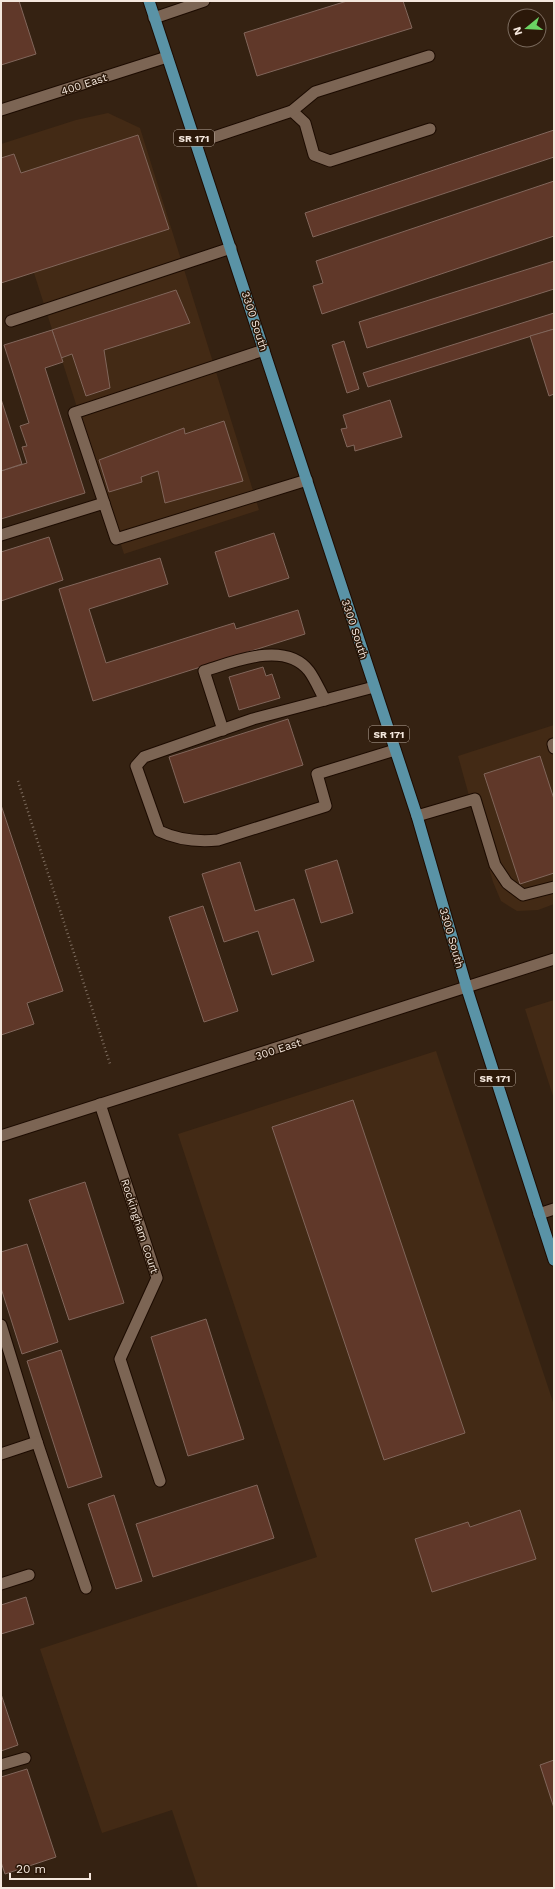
<svg xmlns="http://www.w3.org/2000/svg" width="555" height="1889" font-family="'Work Sans',sans-serif">
	<style>
		.built { fill: #432a15 }
		.building { fill: #603829; stroke: #81665b }
		.lines { fill: none; stroke-linecap: round; stroke-linejoin: round }
		.service-casing { stroke: #1c0b00; stroke-width: 13 }
		.minor-casing { stroke: #1c0b00; stroke-width: 13 }
		.tertiary-casing { stroke: #1c0b00; stroke-width: 13 }
		.primary-casing { stroke: #1c0b00; stroke-width: 13 }
		.path { stroke: #7e6d5f; stroke-width: 2.5; stroke-dasharray: 1 3; stroke-linecap: butt }
		.service { stroke: #7c6554; stroke-width: 11 }
		.minor { stroke: #7c6554; stroke-width: 11 }
		.tertiary { stroke: #7c6554; stroke-width: 11 }
		.primary { stroke: #5a93a6; stroke-width: 11 }
		.labels { text-anchor: middle; stroke-width: 3; stroke-linejoin: round; paint-order: stroke }
		.shield { fill: #2b1809; stroke: #b8a99d; stroke-width: 1 }
		.shield-label { font-size: 10px; font-weight: bold; fill: #f4e7dd }
		.street-label { font-size: 11px; fill: #f4e7dd; stroke: #2b1809 }
	</style>
	<rect width="100%" height="100%" fill="#352212"/>
	<g class="built">
		<polygon points="108,113 140,128 259,510 124,554 34,273 1,283 1,144 76,120"/>
		<polygon points="554,725 554,904 538,910 517,911 501,901 493,882 458,756"/>
		<polygon points="554,1000 554,1099 525,1009"/>
		<polygon points="436,1051 554,1405 554,1888 198,1888 172,1810 102,1833 40,1649 317,1557 178,1134"/>
	</g>
	<g class="building">
		<polygon points="1,1 19,1 36,54 1,65"/>
		<polygon points="347,1 403,1 412,28 257,76 244,33"/>
		<polygon points="554,130 554,157 313,237 305,213"/>
		<polygon points="138,135 169,229 1,283 1,158 14,154 21,173"/>
		<polygon points="554,181 554,236 322,314 313,286 323,283 316,261"/>
		<polygon points="554,261 554,289 367,348 359,322"/>
		<polygon points="176,290 190,323 104,350 110,388 86,396 72,354 61,358 52,330"/>
		<polygon points="554,313 554,329 368,387 363,373"/>
		<polygon points="554,329 554,394 549,396 530,336"/>
		<polygon points="52,330 63,362 45,368 85,493 1,519 1,471 27,463 22,447 27,446 20,426 29,423 4,345"/>
		<polygon points="344,341 359,389 347,393 332,345"/>
		<polygon points="1,399 22,464 1,471"/>
		<polygon points="390,400 402,437 355,451 354,445 347,447 341,429 347,428 343,415"/>
		<polygon points="224,421 243,481 165,503 158,471 141,477 142,482 109,492 99,460 184,428 185,434"/>
		<polygon points="274,533 289,578 229,597 215,552"/>
		<polygon points="49,537 63,580 1,601 1,552"/>
		<polygon points="160,558 168,584 89,609 106,663 234,623 236,629 298,610 305,634 93,701 59,589"/>
		<polygon points="263,667 266,676 272,674 280,698 239,710 229,677"/>
		<polygon points="288,719 303,765 184,803 169,757"/>
		<polygon points="540,756 554,799 554,873 520,884 484,774"/>
		<polygon points="1,805 63,991 27,1003 34,1024 1,1035"/>
		<polygon points="337,860 353,913 321,923 305,870"/>
		<polygon points="240,862 255,911 294,899 314,961 272,975 258,931 224,942 202,874"/>
		<polygon points="203,906 238,1011 204,1022 169,917"/>
		<polygon points="353,1100 465,1433 384,1460 272,1127"/>
		<polygon points="85,1182 124,1303 69,1320 29,1200"/>
		<polygon points="27,1244 58,1342 22,1354 1,1288 1,1252"/>
		<polygon points="206,1319 244,1439 188,1456 151,1337"/>
		<polygon points="61,1350 102,1477 68,1488 27,1361"/>
		<polygon points="257,1485 274,1538 153,1577 136,1524"/>
		<polygon points="114,1495 142,1581 116,1589 88,1504"/>
		<polygon points="520,1510 536,1559 432,1592 415,1539 468,1522 470,1527"/>
		<polygon points="26,1597 34,1624 1,1634 1,1605"/>
		<polygon points="1,1694 18,1745 1,1751"/>
		<polygon points="554,1760 554,1808 540,1765"/>
		<polygon points="27,1769 56,1857 5,1874 1,1862 1,1777"/>
	</g>
	<g class="lines">
		<defs>
			<g id="service">
				<polyline points="154,18 204,1"/>
				<polyline points="292,111 305,123 314,155 330,161 430,129"/>
				<polyline points="196,143 292,111 315,92 429,56"/>
				<polyline points="11,321 231,248"/>
				<polyline points="104,503 74,413 264,350"/>
				<polyline points="1,535 104,503 116,539 307,480"/>
				<path d="M374,687l-121,32 -109,38 -8,9 23,65c19,9 38,11 59,9l108,-34 -9,-32 78,-24"/>
				<path d="M223,730l-19,-59c29,-9 81,-31 105,0 6,8 11,20 16,29"/>
				<polyline points="553,744 554,748"/>
				<polyline points="417,816 475,799 495,865 507,883 523,895 554,887"/>
				<polyline points="539,1214 554,1209"/>
				<polyline points="1,1325 37,1442"/>
				<polyline points="1,1454 37,1442 86,1588"/>
				<polyline points="1,1584 29,1575"/>
				<polyline points="1,1765 25,1758"/>
			</g>
			<g id="minor">
				<polyline points="1,110 167,57"/>
				<polyline points="100,1104 157,1278 120,1359 160,1481"/>
			</g>
			<polyline id="tertiary" points="1,1136 554,959"/>
			<polyline id="primary" points="149,1 417,816 467,989 554,1260"/>
		</defs>
		<use href="#service" class="service-casing"/>
		<use href="#minor" class="minor-casing"/>
		<use href="#tertiary" class="tertiary-casing"/>
		<use href="#primary" class="primary-casing"/>
		<polyline class="path" points="18,781 110,1064"/>
		<use href="#service" class="service"/>
		<use href="#minor" class="minor"/>
		<use href="#tertiary" class="tertiary"/>
		<use href="#primary" class="primary"/>
	</g>
	<g class="labels">
		<g class="shield">
			<rect x="174" y="130" width="40" height="16" rx="3"/>
			<rect x="369" y="726" width="40" height="16" rx="3"/>
			<rect x="475" y="1070" width="40" height="16" rx="3"/>
		</g>
		<g class="shield-label">
			<text x="194" y="142">SR 171</text>
			<text x="389" y="738">SR 171</text>
			<text x="495" y="1082">SR 171</text>
		</g>
		<g class="street-label">
			<text transform="translate(84 84) rotate(-18)" y="4">400 East</text>
			<text transform="translate(255 321) rotate(72)" y="4">3300 South</text>
			<text transform="translate(355 629) rotate(72)" y="4">3300 South</text>
			<text transform="translate(452 938) rotate(74)" y="4">3300 South</text>
			<text transform="translate(278 1049) rotate(-18)" y="4">300 East</text>
			<text transform="translate(140 1226) rotate(72)" y="4">Rockingham Court</text>
		</g>
	</g>
	<rect width="555" height="1889" fill="none" stroke="#f4e7dd" stroke-width="4"/>
	<g transform="translate(527 28) rotate(252)"><circle r="19" fill="#2b1809" stroke="#7b6b5e"/>
	<path d="M0-3L7 15L0 10L-7 15Z" fill="#6bd363"/>
	<text y="-6" font-size="11" font-weight="bold" text-anchor="middle" fill="#f4e7dd">N</text>
	</g>
	<path d="M10 1873v6h80v-6" fill="none" stroke="#f4e7dd" stroke-width="2"/>
	<text x="16" y="1873" font-size="12" fill="#f4e7dd" stroke="#2b1809" stroke-width="3" paint-order="stroke">20 m</text>
</svg>
